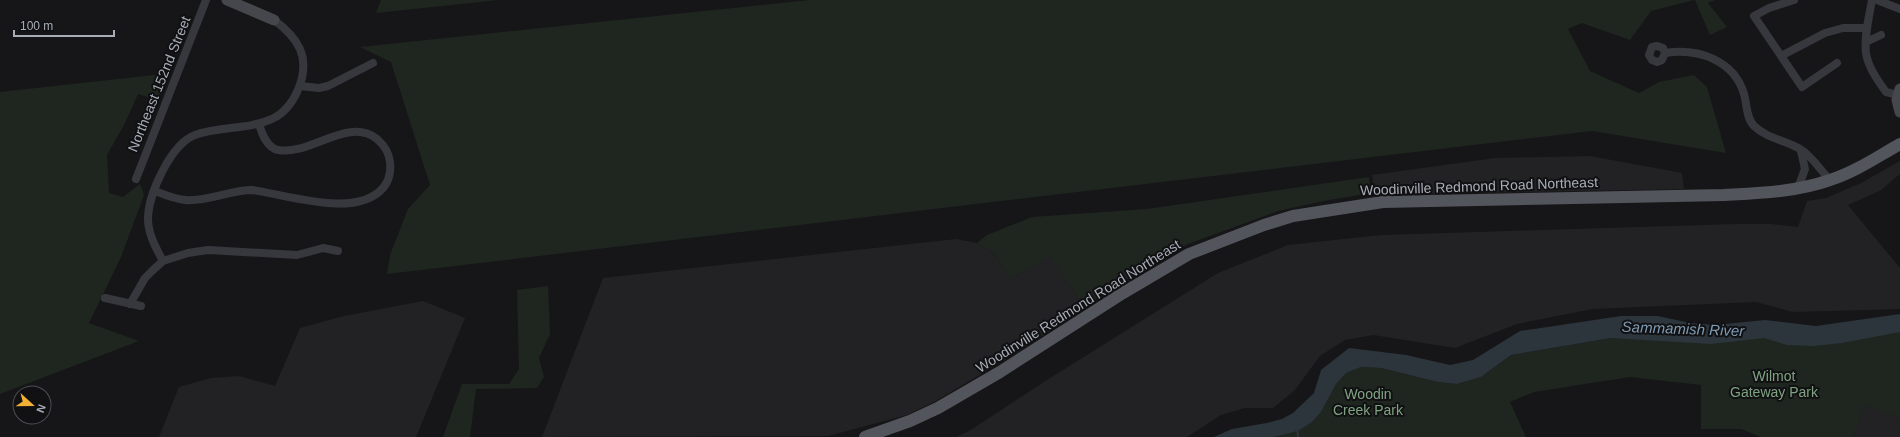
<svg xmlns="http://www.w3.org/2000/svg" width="1900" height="437" font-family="Helvetica,sans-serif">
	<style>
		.built { fill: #222225 }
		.green { fill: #1e261f }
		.water { fill: #2c353c }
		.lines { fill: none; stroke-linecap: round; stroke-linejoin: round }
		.stream { stroke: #2c353c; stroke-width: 2 }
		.street { stroke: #37383d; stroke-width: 8 }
		.secondary { stroke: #45474d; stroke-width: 11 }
		.primary { stroke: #53555c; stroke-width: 12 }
		.labels { text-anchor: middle; stroke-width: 4; stroke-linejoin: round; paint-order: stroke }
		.street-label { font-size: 14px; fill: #a8adb8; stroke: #111113 }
		.park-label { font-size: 14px; fill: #7fa381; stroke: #111113 }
		.water-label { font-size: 15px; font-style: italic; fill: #7f9bb3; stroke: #111113 }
	</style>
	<rect width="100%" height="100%" fill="#161618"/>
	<g class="built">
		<polygon points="1590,156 1682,173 1684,189 1374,195 1372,175 1495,158"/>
		<polygon points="1900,161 1900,174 1881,190 1848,205 1900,268 1900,309 1793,312 1756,302 1593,309 1517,324 1455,348 1373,335 1345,340 1320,356 1295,390 1273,408 1245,408 1221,415 1187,437 956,437 969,431 1047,380 1218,273 1288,245 1381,235 1736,224 1771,224 1798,227 1807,201 1826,198 1861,183"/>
		<polygon points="956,239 977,243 993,253 1012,279 1050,255 1084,307 1021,350 936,401 907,415 828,436 542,437 603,278"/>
		<polygon points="423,301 465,318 416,437 159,437 179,387 211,378 239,376 275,386 300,328 344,316"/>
		<polygon points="1865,404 1900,418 1900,437 1853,437"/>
	</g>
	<g class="green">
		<polygon points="381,0 499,0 376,13"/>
		<polygon points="810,0 1694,0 1651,11 1630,40 1582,23 1568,29 1590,71 1639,93 1659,82 1694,75 1707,87 1726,153 1592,131 387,274 390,255 408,209 430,185 391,62 360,47"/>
		<polygon points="1695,0 1715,0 1708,3 1727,27 1710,35"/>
		<polygon points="163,74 167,83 157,100 138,94 125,123 107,155 109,193 123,197 140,184 144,195 121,257 89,323 139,341 0,394 0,92"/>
		<polygon points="1369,177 1371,193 1324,201 1278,211 1188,244 1160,258 1084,307 1050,256 1012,279 993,253 977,243 987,235 1032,217 1147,209"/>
		<polygon points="548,286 550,334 539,358 544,377 537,388 476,389 470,437 443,437 462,384 509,384 519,369 517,290"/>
		<polygon points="1900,321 1900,418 1865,405 1853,437 1761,437 1741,429 1701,429 1701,385 1630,377 1534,392 1510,402 1526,437 1274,437 1298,431 1321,412 1336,383 1346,373 1361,367 1381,368 1438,382 1457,384 1481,377 1511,355 1611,338"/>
	</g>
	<polygon class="water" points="1900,314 1900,332 1842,343 1813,346 1787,345 1764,338 1711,344 1611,338 1511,355 1481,377 1457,384 1438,382 1381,368 1361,367 1346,373 1336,384 1321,412 1312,422 1298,431 1274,437 1214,437 1232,429 1267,423 1282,419 1293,413 1314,393 1321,370 1349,348 1406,355 1450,365 1473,360 1520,331 1621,316 1658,316 1690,323 1715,325 1765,320 1816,326"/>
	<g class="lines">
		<polyline class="stream" points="1297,428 1298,437"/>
		<g class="street">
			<polyline points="1794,0 1769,8 1754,16 1802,87 1837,63"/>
			<path d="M1872,0c-3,17 -8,36 -6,53 2,14 12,28 20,39l12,3"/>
			<polyline points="1877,0 1900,9"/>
			<polyline points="1866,42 1881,35"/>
			<path d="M1665,53l-2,-5 -6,-2 -5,1 -3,8 3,5 5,2 5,-2 3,-7c33,-5 69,7 79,41 3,10 2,24 10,32 14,13 31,14 46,23 10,5 22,23 30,31"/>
			<polyline points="1781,56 1825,33 1843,28 1867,28"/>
			<polyline points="300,86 319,88 328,86 373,63"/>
			<polyline points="136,179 206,0"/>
			<polyline points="1798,188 1805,169 1801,151"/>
			<path d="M155,191c10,4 19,8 30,9 22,2 45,-10 67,-10 36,5 104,29 131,-2 6,-7 8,-17 7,-26 -1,-9 -6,-17 -13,-23 -29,-23 -67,17 -99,11 -11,-2 -16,-16 -19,-26"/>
			<path d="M163,261c-7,-13 -15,-27 -15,-42 0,-25 23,-75 47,-84 25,-9 52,-5 77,-16 23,-11 38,-46 28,-70 -6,-13 -15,-21 -26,-29"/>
			<polyline points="105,298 141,306"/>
			<polyline points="130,304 145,278 153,270 163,261 188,253 208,250 297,255 323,248 338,251"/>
		</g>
		<g class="secondary">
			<polyline points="227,0 274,20"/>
			<polyline points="1900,89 1897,100 1900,112"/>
		</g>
		<path class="primary" d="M865,437l45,-16 28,-13 62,-36 123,-79 66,-39 75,-29 29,-9 90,-14 341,-7c35,-2 72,-3 106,-15 25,-8 47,-23 70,-36"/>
	</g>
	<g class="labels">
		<g class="street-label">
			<text transform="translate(159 84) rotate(-68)" y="5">Northeast 152nd Street</text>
			<text transform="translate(1479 186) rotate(-2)" y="5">Woodinville Redmond Road Northeast</text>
			<text transform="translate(1078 306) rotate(-32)" y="5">Woodinville Redmond Road Northeast</text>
		</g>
		<g class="park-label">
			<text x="1774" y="381">Wilmot<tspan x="1774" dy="16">Gateway Park</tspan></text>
			<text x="1368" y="399">Woodin<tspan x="1368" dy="16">Creek Park</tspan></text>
		</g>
		<g class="water-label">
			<text transform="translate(1683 329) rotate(2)" y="5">Sammamish River</text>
		</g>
	</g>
	<g transform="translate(32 405) rotate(111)"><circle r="19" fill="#111113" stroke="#4d4f55"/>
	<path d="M0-3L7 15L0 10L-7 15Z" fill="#f2b134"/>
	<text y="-6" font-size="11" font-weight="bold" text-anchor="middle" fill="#a8adb8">N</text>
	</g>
	<path d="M14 30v6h100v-6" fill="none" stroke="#a8adb8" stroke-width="2"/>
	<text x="20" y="30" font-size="12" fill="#a8adb8" stroke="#111113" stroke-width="3" paint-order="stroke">100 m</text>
</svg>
